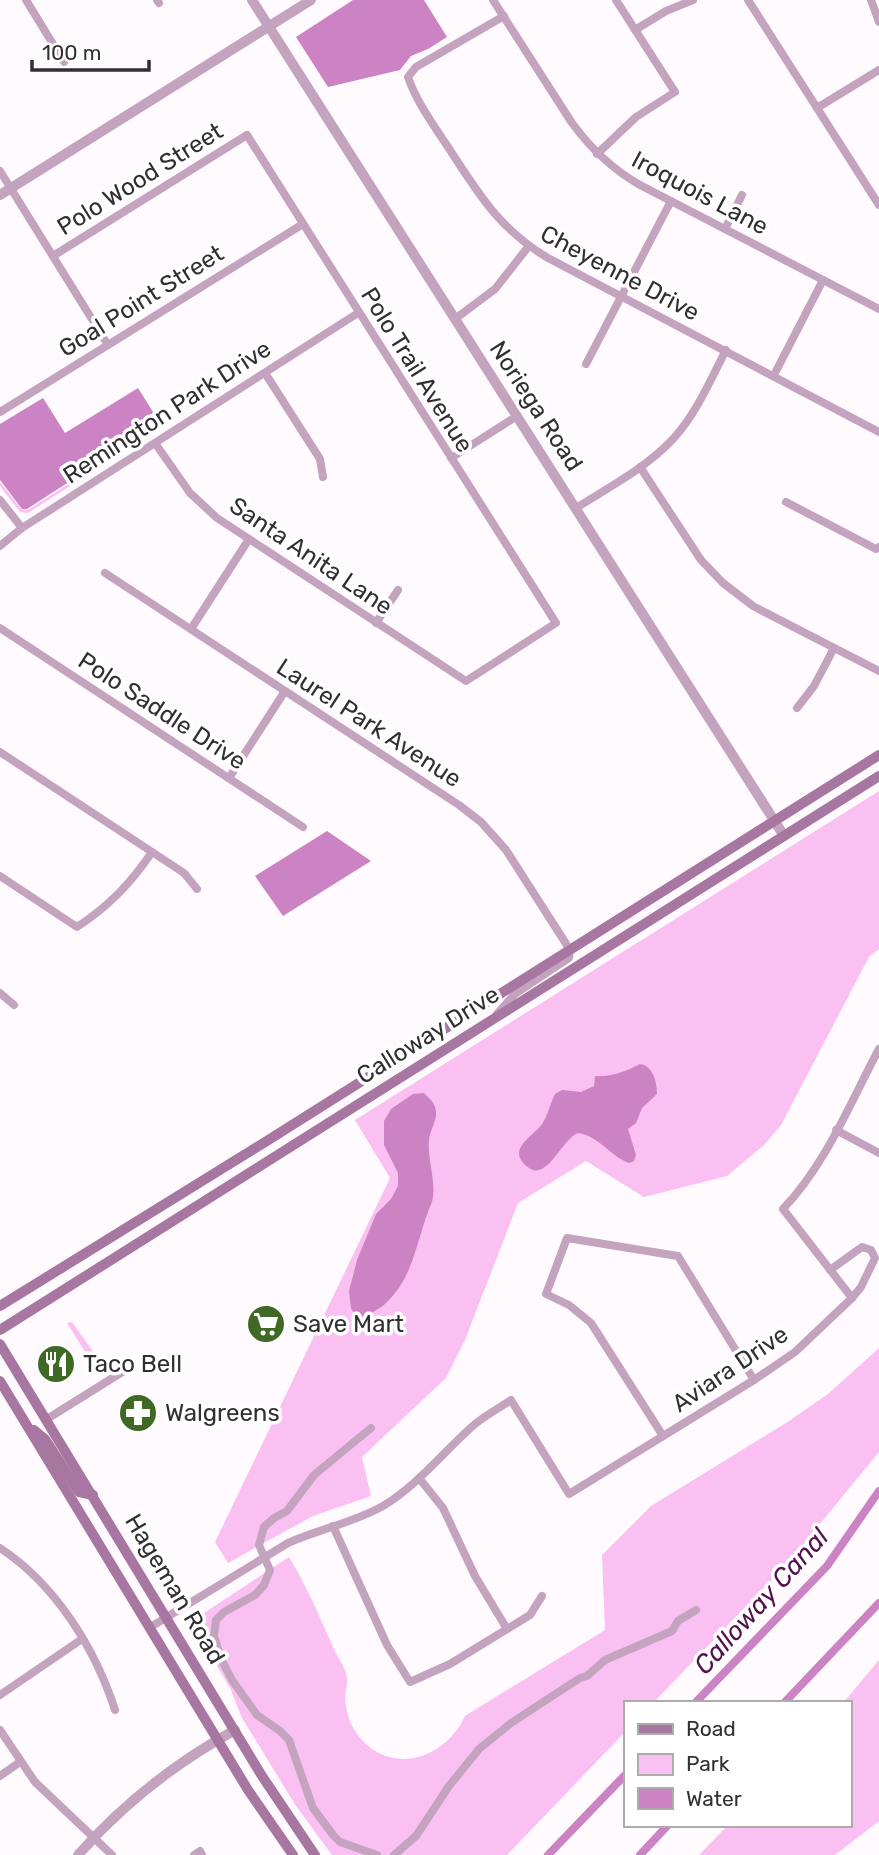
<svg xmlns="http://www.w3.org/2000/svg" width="879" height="1855" font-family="Rubik,sans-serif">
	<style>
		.green { fill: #f9c0f1 }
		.water { fill: #cb83c3 }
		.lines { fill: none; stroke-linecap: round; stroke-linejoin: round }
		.canal { stroke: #cb83c3; stroke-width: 8 }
		.minor { stroke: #c4a3bf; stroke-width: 8 }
		.tertiary { stroke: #c4a3bf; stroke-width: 10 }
		.secondary { stroke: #a777a1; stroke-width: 10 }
		.labels { text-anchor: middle; stroke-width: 7; stroke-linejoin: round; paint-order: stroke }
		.street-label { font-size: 24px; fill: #312f31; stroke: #fff }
		.poi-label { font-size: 24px; fill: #312f31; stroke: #fff; text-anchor: start }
		.water-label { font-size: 26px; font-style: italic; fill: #53124e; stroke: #fff }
	</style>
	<rect width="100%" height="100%" fill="#fffafe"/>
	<g class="green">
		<polygon points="161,425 162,427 28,513 20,512 0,486 0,482 22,510 28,510"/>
		<polygon points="879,791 879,949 869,957 781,1125 764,1145 727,1176 644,1197 586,1161 518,1203 465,1340 446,1378 362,1457 371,1496 313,1516 228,1563 215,1542 390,1178 355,1120"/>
		<polygon points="72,1322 97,1357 92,1363 67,1323"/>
		<path d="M879,1348v104l-92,112 -134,139h-28v29l-118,123h-175l-36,-49 -54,-88 -12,-30 -35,-59 3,-12 91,-60c18,29 31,61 45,92 4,9 12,19 13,29 1,5 -1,11 -2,16 0,14 4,29 12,40 32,43 88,26 108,-18l140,-86 -3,-75 49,-49 138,-85 39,-27z"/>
		<polygon points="879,1660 879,1821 835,1855 699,1855 728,1825 849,1825 849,1703 843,1703"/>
	</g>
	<g class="water">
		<polygon points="353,0 424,0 447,37 428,49 411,56 400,70 328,87 296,37"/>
		<polygon points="138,388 160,423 27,509 22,509 0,480 0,424 43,398 65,433"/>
		<polygon points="327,831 371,861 283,916 255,876"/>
		<path d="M640,1064c13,2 17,18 17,30l-15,14 -6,15 -8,6 8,26 -2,6 -5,2c-19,-7 -30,-27 -51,-30 -15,5 -31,48 -49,35 -25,-18 4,-31 13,-44 6,-9 8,-20 13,-30l7,-4 19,2 13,-6 1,-10c16,1 30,-4 45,-12z"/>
		<path d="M424,1093c6,6 12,11 12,19 1,9 -6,18 -7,28 -2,20 8,42 3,62 -15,34 -17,74 -46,101 -6,6 -16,10 -24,15l-7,-2 -4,-8 -2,-17 8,-31 19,-46 15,-15 7,-13v-13l-14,-28v-24l7,-12 22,-15z"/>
	</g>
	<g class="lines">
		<g class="canal">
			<polyline points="695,1703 827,1566 879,1491"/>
			<polyline points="784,1703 879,1603"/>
			<polyline points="548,1855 625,1775"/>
			<polyline points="640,1855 668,1825"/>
		</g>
		<g class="minor">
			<polyline points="26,0 64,62"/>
			<polyline points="157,0 159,3"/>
			<path d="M493,0l79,123c19,26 40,46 68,62l239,124"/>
			<polyline points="748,0 879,205"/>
			<polyline points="871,0 879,22"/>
			<path d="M504,16l-88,51 -8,10c9,26 25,47 40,70 30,46 51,82 100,111l331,174"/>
			<polyline points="635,30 666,11 693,0"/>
			<polyline points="817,108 879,70"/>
			<polyline points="597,154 636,117 675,92 616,0"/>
			<polyline points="0,171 108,345"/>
			<polyline points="725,229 742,195"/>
			<polyline points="53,256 247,135 556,623 466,681 217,518 190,493 155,443"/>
			<polyline points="455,319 495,289 528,247"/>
			<polyline points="586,364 671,201"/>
			<polyline points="265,373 320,459 323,477"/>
			<polyline points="774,375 823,280"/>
			<polyline points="0,412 303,224"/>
			<polyline points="451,458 517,416"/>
			<polyline points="640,467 701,560 723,583 753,606 879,671"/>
			<polyline points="0,500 22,528"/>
			<polyline points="786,502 876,549 879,547"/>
			<path d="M576,508c33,-21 70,-40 97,-69 23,-25 37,-58 53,-89"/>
			<polyline points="0,546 22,528 358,313"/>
			<polyline points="105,573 459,805 481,822 506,850 570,950 569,958 515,994 497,1014"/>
			<polyline points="376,623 398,590"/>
			<polyline points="0,628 303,827"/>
			<polyline points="191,629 249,539"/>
			<polyline points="797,708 814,686 834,648"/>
			<polyline points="0,752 184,873 197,889"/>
			<polyline points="229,778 285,691"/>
			<path d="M0,876l77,51c32,-21 54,-44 75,-75"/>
			<polyline points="0,993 14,1005"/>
			<polyline points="836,1130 879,1153"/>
			<path d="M852,1298l-69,-89c43,-45 67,-106 96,-160"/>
			<polyline points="47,1419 127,1369"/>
			<polyline points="371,1428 314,1475 287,1511 274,1518 264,1527 259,1545 270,1570 264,1585 255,1595 224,1612 216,1620 214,1636 221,1659 232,1680 257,1715 280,1731 289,1740 313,1808 333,1835 340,1842 377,1855"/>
			<polyline points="663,1436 591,1323 569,1305 546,1294 567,1238 678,1256 754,1380"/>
			<polyline points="419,1478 443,1508 475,1576 507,1629"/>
			<polyline points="333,1526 387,1645 410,1682 450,1664 530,1615 542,1596"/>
			<path d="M0,1548c55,36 95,100 115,162"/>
			<path d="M149,1628l139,-85c31,-14 65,-20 95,-37 35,-21 61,-55 92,-82 11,-9 24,-16 36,-24l58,94 185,-114 41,-28 57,-54 9,-11 14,-29 -4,-8 -9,-3 -32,23"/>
			<polyline points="0,1695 82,1639"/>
			<polyline points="0,1730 35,1782 112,1855"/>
			<polyline points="0,1776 20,1762"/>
			<polyline points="194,1855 200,1851 202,1855"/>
			<polyline points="394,1855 416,1836 449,1786 479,1749 511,1723 580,1678 587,1676 605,1660 672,1631 678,1621 696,1610"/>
		</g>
		<g class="tertiary">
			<polyline points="252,0 784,836"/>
			<polyline points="0,195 311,0"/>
			<path d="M78,1855c45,-51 97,-92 157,-125"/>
		</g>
		<g class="secondary">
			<polyline points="0,1306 262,1144 879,755"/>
			<polyline points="0,1330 879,776"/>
			<polyline points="0,1344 262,1776 315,1855"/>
			<polyline points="0,1381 248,1790 293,1855"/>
			<polyline points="34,1430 45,1439 79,1492 93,1495"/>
		</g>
	</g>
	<defs>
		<symbol id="supermarket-disc" viewBox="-11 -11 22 22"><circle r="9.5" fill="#406925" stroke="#fff"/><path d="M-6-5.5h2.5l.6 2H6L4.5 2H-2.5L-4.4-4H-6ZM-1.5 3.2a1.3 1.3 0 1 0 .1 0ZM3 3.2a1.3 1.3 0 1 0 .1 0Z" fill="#fff"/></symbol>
		<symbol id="restaurant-disc" viewBox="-11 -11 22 22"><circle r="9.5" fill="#406925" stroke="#fff"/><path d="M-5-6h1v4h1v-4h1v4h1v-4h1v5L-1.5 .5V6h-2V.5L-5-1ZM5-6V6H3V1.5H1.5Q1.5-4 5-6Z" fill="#fff"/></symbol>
		<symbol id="pharmacy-disc" viewBox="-11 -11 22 22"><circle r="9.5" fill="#406925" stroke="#fff"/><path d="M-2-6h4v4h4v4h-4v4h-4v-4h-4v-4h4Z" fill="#fff"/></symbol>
	</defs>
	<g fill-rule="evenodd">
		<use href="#supermarket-disc" x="244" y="1302" width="44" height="44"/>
		<use href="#restaurant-disc" x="34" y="1342" width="44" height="44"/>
		<use href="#pharmacy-disc" x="116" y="1391" width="44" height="44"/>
	</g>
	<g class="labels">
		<g class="street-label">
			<text transform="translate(140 179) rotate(-32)" y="8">Polo Wood Street</text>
			<text transform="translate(700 193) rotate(28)" y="8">Iroquois Lane</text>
			<text transform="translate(620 273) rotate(28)" y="8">Cheyenne Drive</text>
			<text transform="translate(141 301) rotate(-32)" y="8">Goal Point Street</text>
			<text transform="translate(417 370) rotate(58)" y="8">Polo Trail Avenue</text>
			<text transform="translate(536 406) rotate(57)" y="8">Noriega Road</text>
			<text transform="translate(167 412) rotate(-33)" y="8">Remington Park Drive</text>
			<text transform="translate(311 556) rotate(34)" y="8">Santa Anita Lane</text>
			<text transform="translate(162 711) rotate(33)" y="8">Polo Saddle Drive</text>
			<text transform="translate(369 723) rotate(33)" y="8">Laurel Park Avenue</text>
			<text transform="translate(428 1035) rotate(-32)" y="8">Calloway Drive</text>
			<text transform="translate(730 1369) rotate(-34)" y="8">Aviara Drive</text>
			<text transform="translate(175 1589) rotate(59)" y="8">Hageman Road</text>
		</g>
		<g class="poi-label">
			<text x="293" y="1332">Save Mart</text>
			<text x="83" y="1372">Taco Bell</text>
			<text x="165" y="1421">Walgreens</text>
		</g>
		<g class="water-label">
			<text transform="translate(761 1601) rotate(-48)" y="9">Calloway Canal</text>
		</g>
	</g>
	<rect x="624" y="1701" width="228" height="126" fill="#ffffff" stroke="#adacad" stroke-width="2"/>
	<rect x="638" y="1724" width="35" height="10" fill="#a777a1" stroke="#adacad" stroke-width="2"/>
	<text x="686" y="1736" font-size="21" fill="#312f31">Road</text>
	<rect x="638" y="1754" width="35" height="21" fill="#f9c0f1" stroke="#adacad" stroke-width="2"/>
	<text x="686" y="1771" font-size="21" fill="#312f31">Park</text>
	<rect x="638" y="1788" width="35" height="21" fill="#cb83c3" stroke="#adacad" stroke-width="2"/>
	<text x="686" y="1806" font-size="21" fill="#312f31">Water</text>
	<path d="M32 60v10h117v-10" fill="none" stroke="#312f31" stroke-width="3.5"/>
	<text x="42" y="60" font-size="21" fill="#312f31" stroke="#ffffff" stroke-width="5" paint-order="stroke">100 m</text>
</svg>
